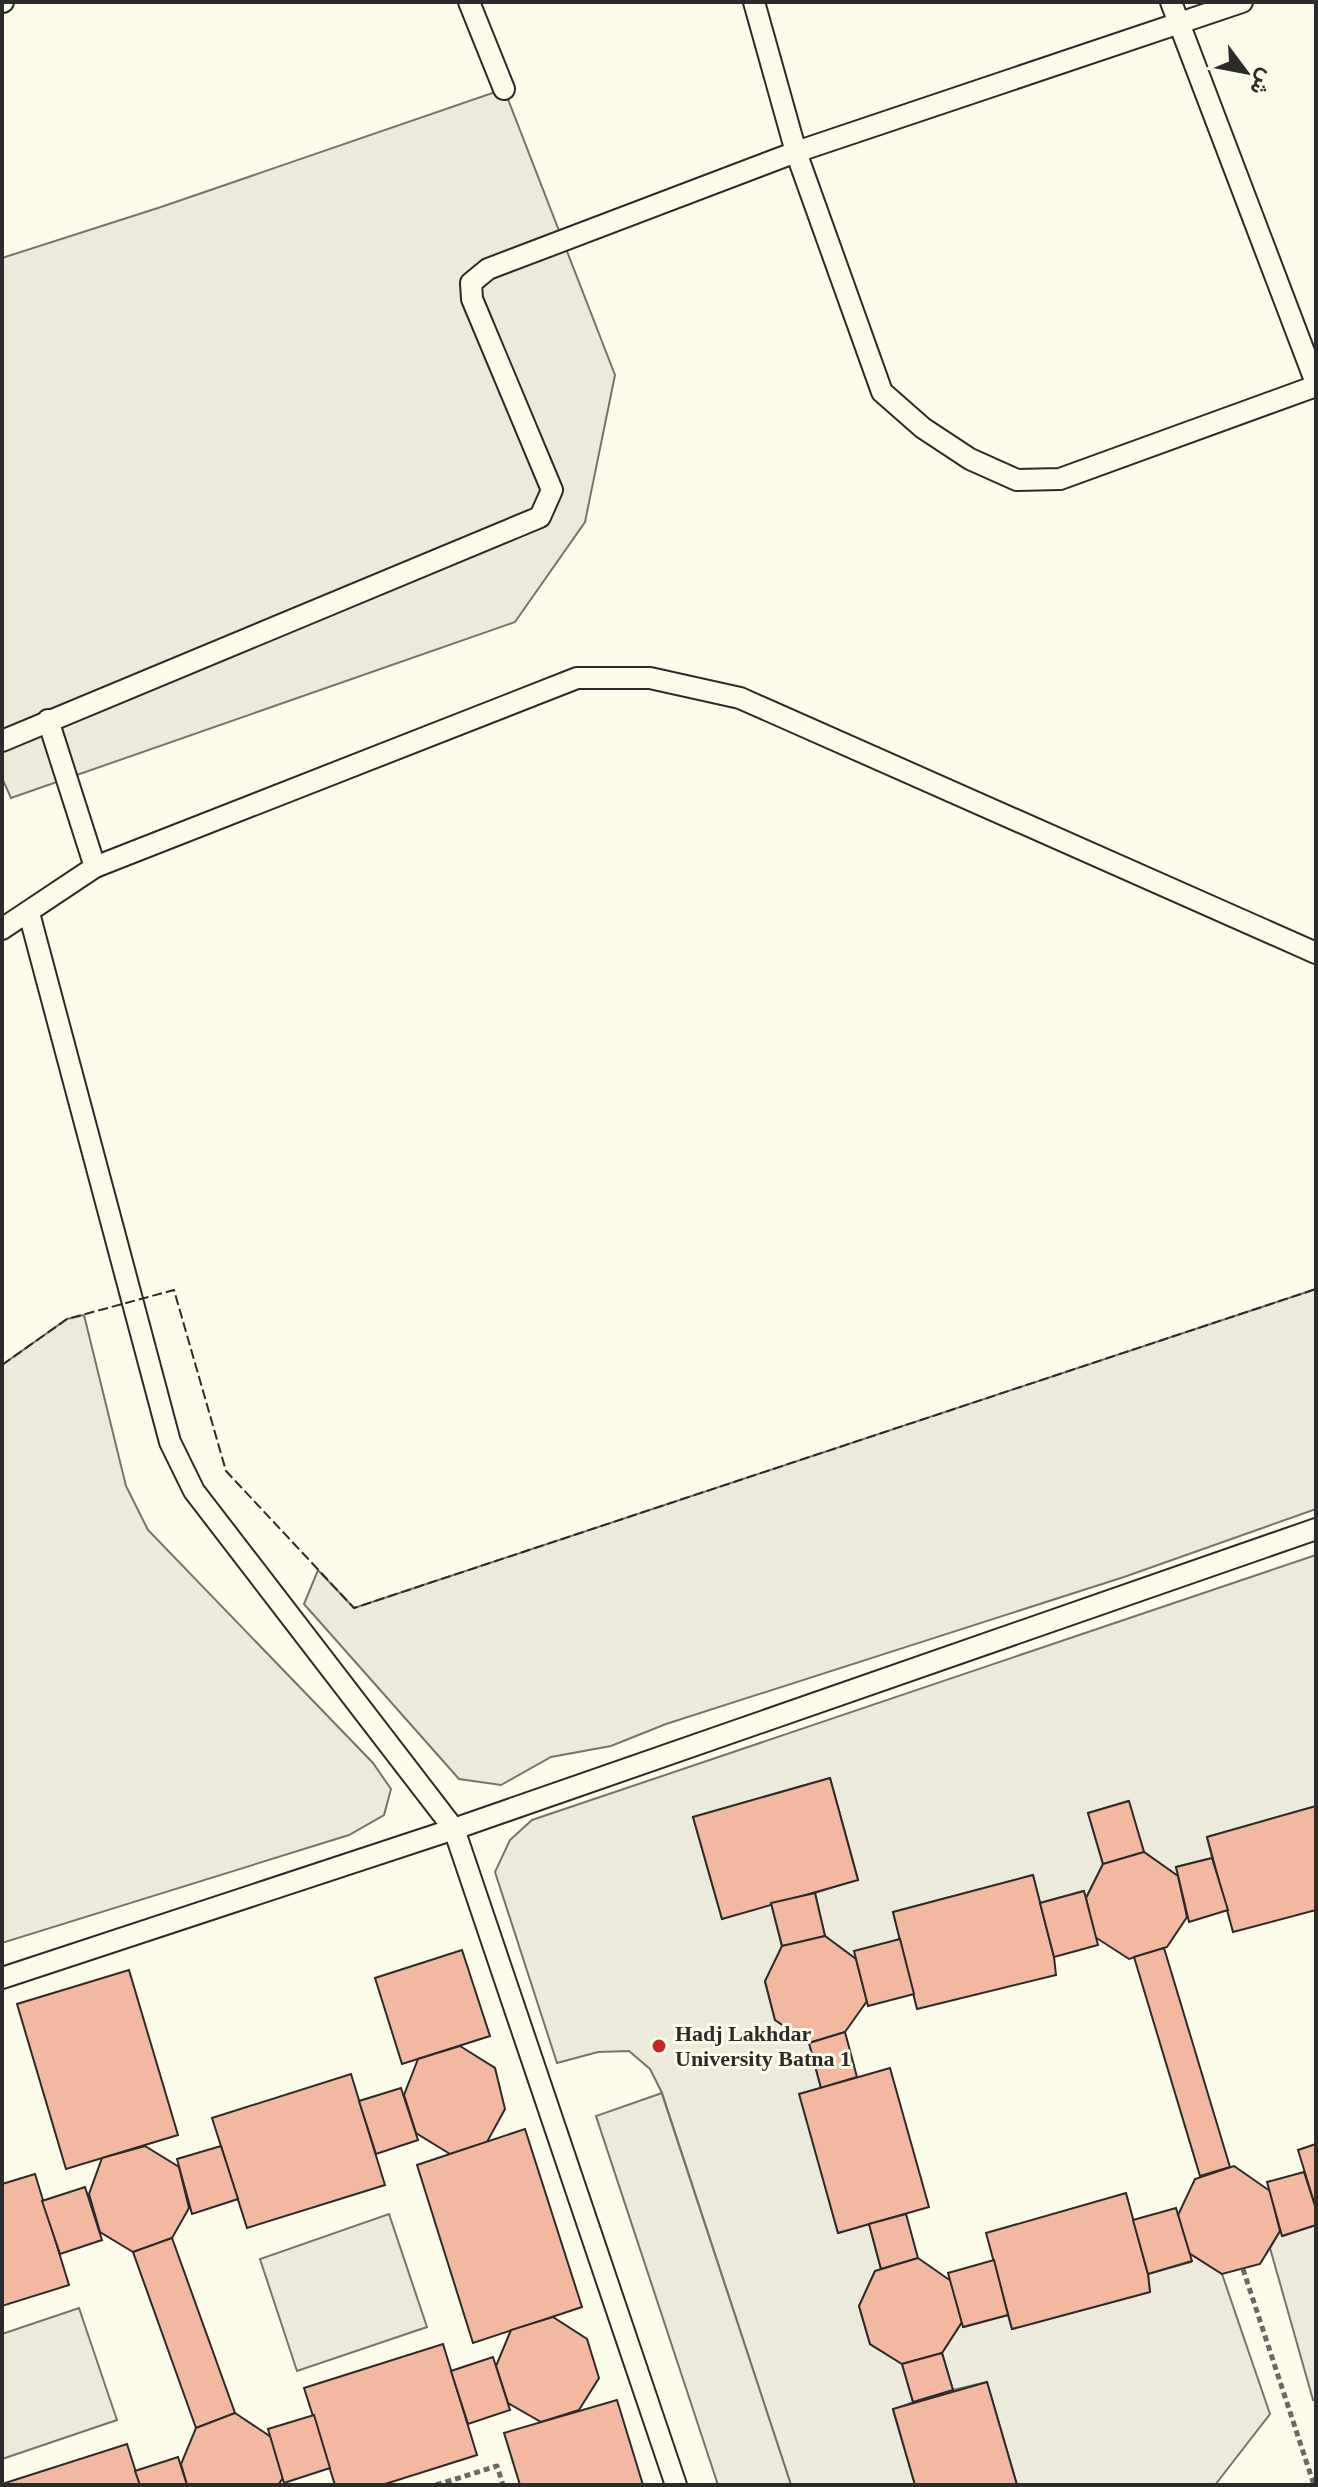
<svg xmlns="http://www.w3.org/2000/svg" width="1318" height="2487" font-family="'Times New Roman',Vazirmatn,serif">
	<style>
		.green { fill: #ecebdb; stroke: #74746e; stroke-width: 2 }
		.parking { fill: #eceadb; stroke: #74746e; stroke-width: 2 }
		.building { fill: #f2b8a0; stroke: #2b2b2b; stroke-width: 2 }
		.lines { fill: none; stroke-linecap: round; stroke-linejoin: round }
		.service-casing { stroke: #2b2b2b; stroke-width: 24 }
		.path { stroke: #6a6964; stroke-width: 5; stroke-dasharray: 6 4; stroke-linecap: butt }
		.service { stroke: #fdfbea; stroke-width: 20 }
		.fence { stroke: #2b2b2b; stroke-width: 2; stroke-dasharray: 10 4; stroke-linecap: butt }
		.poi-dot { fill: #c62828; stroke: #fdfbea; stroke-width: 3 }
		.labels { text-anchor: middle; stroke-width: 6; stroke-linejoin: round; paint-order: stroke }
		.poi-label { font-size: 22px; font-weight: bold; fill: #2b2b2b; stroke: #fdfbea; text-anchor: start }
	</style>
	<rect width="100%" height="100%" fill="#fdfbea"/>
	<g class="green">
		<polygon points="1316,1289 1316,1509 1124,1577 666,1724 611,1746 551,1757 501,1785 459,1779 304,1604 318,1570 354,1608"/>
		<polygon points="84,1315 126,1486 148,1530 373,1763 391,1789 384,1815 349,1835 2,1943 2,1365 67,1319"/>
		<polygon points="1316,1555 1316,1806 1207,1837 1212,1858 1176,1867 1178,1876 1144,1852 1128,1801 1088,1813 1103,1864 1086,1898 1083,1891 1040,1903 1033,1875 893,1912 900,1939 856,1959 825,1936 815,1893 858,1879 830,1778 693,1817 722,1919 771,1903 782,1946 765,1982 775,2020 809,2043 821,2088 800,2094 838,2233 869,2224 881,2269 875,2271 859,2306 870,2344 902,2364 913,2402 893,2410 915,2485 791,2485 662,2093 650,2069 629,2051 598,2052 557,2063 495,1872 510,1840 532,1820"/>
		<polygon points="389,2214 427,2327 297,2371 260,2259"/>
		<polygon points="1316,2225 1316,2401 1313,2400 1270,2248 1280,2231 1283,2236"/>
		<polygon points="1189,2253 1222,2274 1270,2414 1215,2485 1017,2485 987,2382 953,2390 942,2353 962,2322 964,2327 1008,2315 1012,2329 1150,2292 1148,2274 1191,2262"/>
		<polygon points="79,2308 117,2420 2,2459 2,2334"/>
	</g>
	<g class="parking">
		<polygon points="504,89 615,375 585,522 515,622 11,798 2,778 2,258 161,207"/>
		<polygon points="662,2093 662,2094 791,2485 718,2485 596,2116"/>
	</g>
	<g class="building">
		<polygon points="830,1778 858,1880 722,1919 693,1817"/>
		<polygon points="1129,1801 1144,1852 1103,1864 1088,1813"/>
		<polygon points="1316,1806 1316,1910 1233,1932 1207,1837"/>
		<polygon points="1144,1852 1178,1876 1187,1917 1167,1947 1129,1959 1095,1937 1086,1898 1103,1864"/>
		<polygon points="1212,1858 1228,1910 1189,1922 1176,1867"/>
		<polygon points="1033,1875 1054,1957 1056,1975 917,2009 893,1912"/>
		<polygon points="1084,1891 1098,1945 1054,1957 1040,1903"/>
		<polygon points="815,1893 825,1936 782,1946 771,1903"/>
		<polygon points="825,1936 856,1959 867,2001 845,2032 809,2043 775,2020 765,1981 782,1946"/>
		<polygon points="900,1939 914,1994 868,2006 854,1951"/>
		<polygon points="1164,1948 1230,2167 1200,2176 1134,1957"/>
		<polygon points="462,1950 490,2036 402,2064 375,1978"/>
		<polygon points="129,1970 178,2135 66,2169 17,2004"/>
		<polygon points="845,2032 857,2077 821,2088 809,2043"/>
		<polygon points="460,2046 495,2068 505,2109 487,2142 450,2154 416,2133 404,2095 418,2059"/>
		<polygon points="890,2068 929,2207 838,2233 799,2094"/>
		<polygon points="351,2074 385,2185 247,2228 212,2118"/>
		<polygon points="401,2088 418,2140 376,2154 359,2101"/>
		<polygon points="525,2129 582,2307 473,2343 417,2165"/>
		<polygon points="1316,2144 1316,2209 1298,2150"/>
		<polygon points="145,2146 179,2167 189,2208 172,2238 133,2252 100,2232 89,2194 102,2158"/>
		<polygon points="221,2146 238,2199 192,2214 177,2159"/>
		<polygon points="1234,2166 1270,2191 1280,2231 1260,2264 1222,2274 1189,2253 1178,2215 1195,2179"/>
		<polygon points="1304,2172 1316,2209 1316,2225 1282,2236 1267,2182"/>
		<polygon points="35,2174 69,2285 2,2306 2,2184"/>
		<polygon points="85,2187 102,2240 60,2254 42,2201"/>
		<polygon points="1126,2193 1148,2274 1150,2292 1012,2329 986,2233"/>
		<polygon points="1176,2208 1192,2261 1148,2274 1133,2220"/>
		<polygon points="906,2214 918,2258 881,2269 869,2224"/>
		<polygon points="172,2238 235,2413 196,2428 133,2252"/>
		<polygon points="918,2258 951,2281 962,2322 942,2353 902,2364 870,2344 859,2306 875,2271"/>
		<polygon points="994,2260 1008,2315 963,2327 948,2273"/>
		<polygon points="553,2317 587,2339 599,2378 579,2410 541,2422 508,2403 496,2366 511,2330"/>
		<polygon points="443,2344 477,2455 382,2485 335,2485 304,2388"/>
		<polygon points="942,2353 953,2390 913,2402 902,2364"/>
		<polygon points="493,2357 510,2410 468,2424 451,2371"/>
		<polygon points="987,2382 1017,2485 915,2485 893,2409"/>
		<polygon points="617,2400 643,2485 520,2485 504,2433"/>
		<polygon points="235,2413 271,2437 283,2478 278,2485 187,2485 181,2464 196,2428"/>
		<polygon points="314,2415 330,2468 284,2483 268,2429"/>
		<polygon points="127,2444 140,2485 2,2485 2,2484"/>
		<polygon points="178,2457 187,2485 140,2485 135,2471"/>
	</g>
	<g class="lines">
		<defs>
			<g id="service">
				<polyline points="2,2 3,2"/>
				<polyline points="469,2 504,89"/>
				<polyline points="754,2 796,152 882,392 923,428 970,459 1017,480 1060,479 1316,386"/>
				<polyline points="1171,2 1316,383"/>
				<polyline points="48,720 95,867"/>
				<polyline points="2,741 540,517 552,490 472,299 471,283 488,269 796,152 1242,2"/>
				<polyline points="29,913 170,1442 194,1491 454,1829 676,2485"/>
				<polyline points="2,929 95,867 577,678 650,678 740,698 1316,953"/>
				<polyline points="2,1978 454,1829 1316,1529"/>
			</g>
		</defs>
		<use href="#service" class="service-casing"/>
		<g class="path">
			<polyline points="1243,2269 1314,2485"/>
			<polyline points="436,2485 497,2466 503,2485"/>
		</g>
		<use href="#service" class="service"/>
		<polyline class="fence" points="2,1365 67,1319 174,1290 226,1471 354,1608 1316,1289"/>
	</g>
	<circle class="poi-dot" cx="659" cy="2046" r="8"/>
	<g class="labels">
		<g class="poi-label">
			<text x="675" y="2041">Hadj Lakhdar<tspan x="675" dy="25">University Batna 1</tspan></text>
		</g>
	</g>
	<rect width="1318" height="2487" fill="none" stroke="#2b2b2b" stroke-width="8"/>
	<g transform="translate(1246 72) rotate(122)" stroke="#fdfbea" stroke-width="6" paint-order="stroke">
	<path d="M0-6L14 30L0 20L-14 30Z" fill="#2b2b2b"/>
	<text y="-12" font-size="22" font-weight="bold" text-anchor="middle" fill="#2b2b2b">ش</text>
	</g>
</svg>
